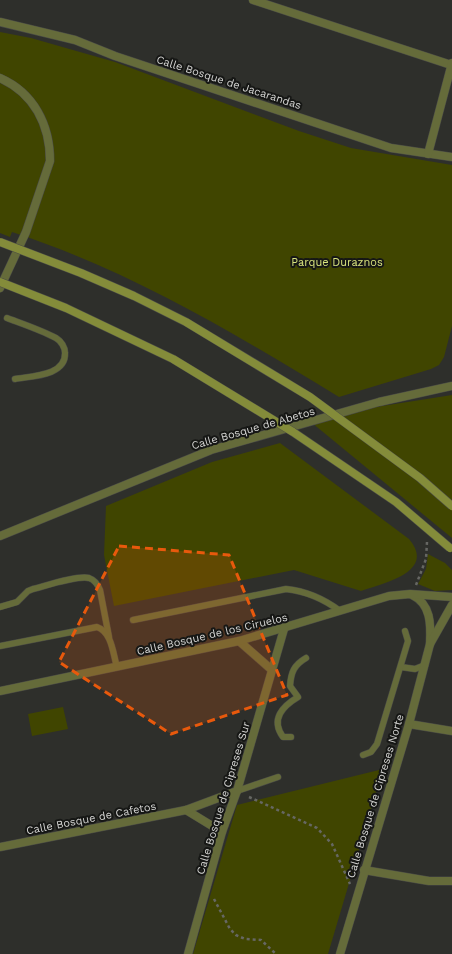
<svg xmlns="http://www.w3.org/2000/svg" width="452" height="954" font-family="'Work Sans',sans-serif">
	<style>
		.green { fill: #404500 }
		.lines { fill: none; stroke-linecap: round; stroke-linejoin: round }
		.service-casing { stroke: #494a46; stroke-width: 7 }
		.minor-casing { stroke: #494a46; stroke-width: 9 }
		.path { stroke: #666763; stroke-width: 2.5; stroke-dasharray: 3 3; stroke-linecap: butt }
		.service { stroke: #656b3a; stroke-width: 6 }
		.minor { stroke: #656b3a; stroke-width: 8 }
		.secondary-bridge-casing { stroke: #494a46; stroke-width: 9; stroke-linecap: butt }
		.secondary-bridge { stroke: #848c3a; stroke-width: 8 }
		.marked { fill: #e8590c; fill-opacity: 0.2; stroke: #e8590c; stroke-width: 3; stroke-dasharray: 8 5; stroke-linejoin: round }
		.labels { text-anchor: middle; stroke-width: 4; stroke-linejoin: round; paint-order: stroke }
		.street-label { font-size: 11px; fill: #d5d5d3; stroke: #161715 }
		.park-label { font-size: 11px; fill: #d9e47e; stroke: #161715 }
	</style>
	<rect width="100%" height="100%" fill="#2e2f2b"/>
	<g class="green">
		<path d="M0,32l31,6 84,24 184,69 52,17 101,17v161l-8,31 -5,8 -8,4 -92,28c-105,-64 -210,-127 -327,-165l-2,5 -10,-4z"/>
		<polygon points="452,395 452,538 306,418"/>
		<path d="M280,443l129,96c28,33 -26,44 -48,52l-67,-21 -180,36 -10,-51 2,-49 106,-44z"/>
		<polygon points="428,554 445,563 452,570 452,590 435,591 418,584 426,569"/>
		<polygon points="63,707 68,729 32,736 28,714"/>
		<polygon points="383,769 328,954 193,954 237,805"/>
	</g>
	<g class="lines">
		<defs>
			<g id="service">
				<path d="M7,318c16,6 34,12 49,20 5,3 9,9 9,15 1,23 -34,23 -50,26"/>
				<path d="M0,607l17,-5 11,-11 5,-2c12,-3 45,-14 56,-11 6,2 9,7 11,12l9,47"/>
				<path d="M133,620l153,-31c19,2 38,10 54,22"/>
				<path d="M0,646l97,-19c15,5 16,27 20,40"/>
				<polyline points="401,667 415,669 425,665"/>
				<path d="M291,737h-8c-13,-18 0,-31 15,-40l-8,-11c1,-14 4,-21 16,-28"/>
				<polyline points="363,755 371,752 377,744 408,641 405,631"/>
				<polyline points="237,791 278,777"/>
			</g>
			<g id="minor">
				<polyline points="253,0 451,65"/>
				<polyline points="0,22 75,40 115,56 391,148 452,157"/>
				<path d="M0,78c34,15 50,47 50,83l-24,71 -26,56"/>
				<polyline points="428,154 452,63"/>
				<polyline points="0,536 211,450 379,402 452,386"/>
				<path d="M412,595c19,9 19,29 18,49"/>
				<polyline points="239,641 272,670"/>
				<polyline points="0,691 239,641 389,596 410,594 452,597"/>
				<polyline points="409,724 452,731"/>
				<polyline points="186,810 222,832"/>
				<polyline points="0,847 186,810 237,791"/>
				<polyline points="364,870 429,881 452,881"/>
				<polyline points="188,954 222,832 237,791 284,629"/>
				<polyline points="340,954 409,724 430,644 452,605"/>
			</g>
		</defs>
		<use href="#service" class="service-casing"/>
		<use href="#minor" class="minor-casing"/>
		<g class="path">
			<polyline points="416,585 426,559 427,542"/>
			<polyline points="249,797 317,828 332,844 350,884"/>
			<polyline points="214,899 230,929 236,935 245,939 261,940 276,954"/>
		</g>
		<use href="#service" class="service"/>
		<use href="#minor" class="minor"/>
		<defs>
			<g id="secondary-bridge">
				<polyline points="0,242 81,273 134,296 186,322 310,397 420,478 452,506"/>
				<polyline points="0,282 66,308 173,359 293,432 396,502 450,548"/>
			</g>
		</defs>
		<use href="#secondary-bridge" class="secondary-bridge-casing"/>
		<use href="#secondary-bridge" class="secondary-bridge"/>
	</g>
	<path class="marked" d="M119,546l110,9 58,140 -116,39 -112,-72z"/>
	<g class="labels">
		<g class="street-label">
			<text transform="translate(229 82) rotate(18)" y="4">Calle Bosque de Jacarandas</text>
			<text transform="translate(253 428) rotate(-16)" y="4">Calle Bosque de Abetos</text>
			<text transform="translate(212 634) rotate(-13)" y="4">Calle Bosque de los Ciruelos</text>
			<text transform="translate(375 796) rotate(-73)" y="4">Calle Bosque de Cipreses Norte</text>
			<text transform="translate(223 798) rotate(-73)" y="4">Calle Bosque de Cipreses Sur</text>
			<text transform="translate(91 818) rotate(-11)" y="4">Calle Bosque de Cafetos</text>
		</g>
		<g class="park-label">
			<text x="337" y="266">Parque Duraznos</text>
		</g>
	</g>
</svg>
